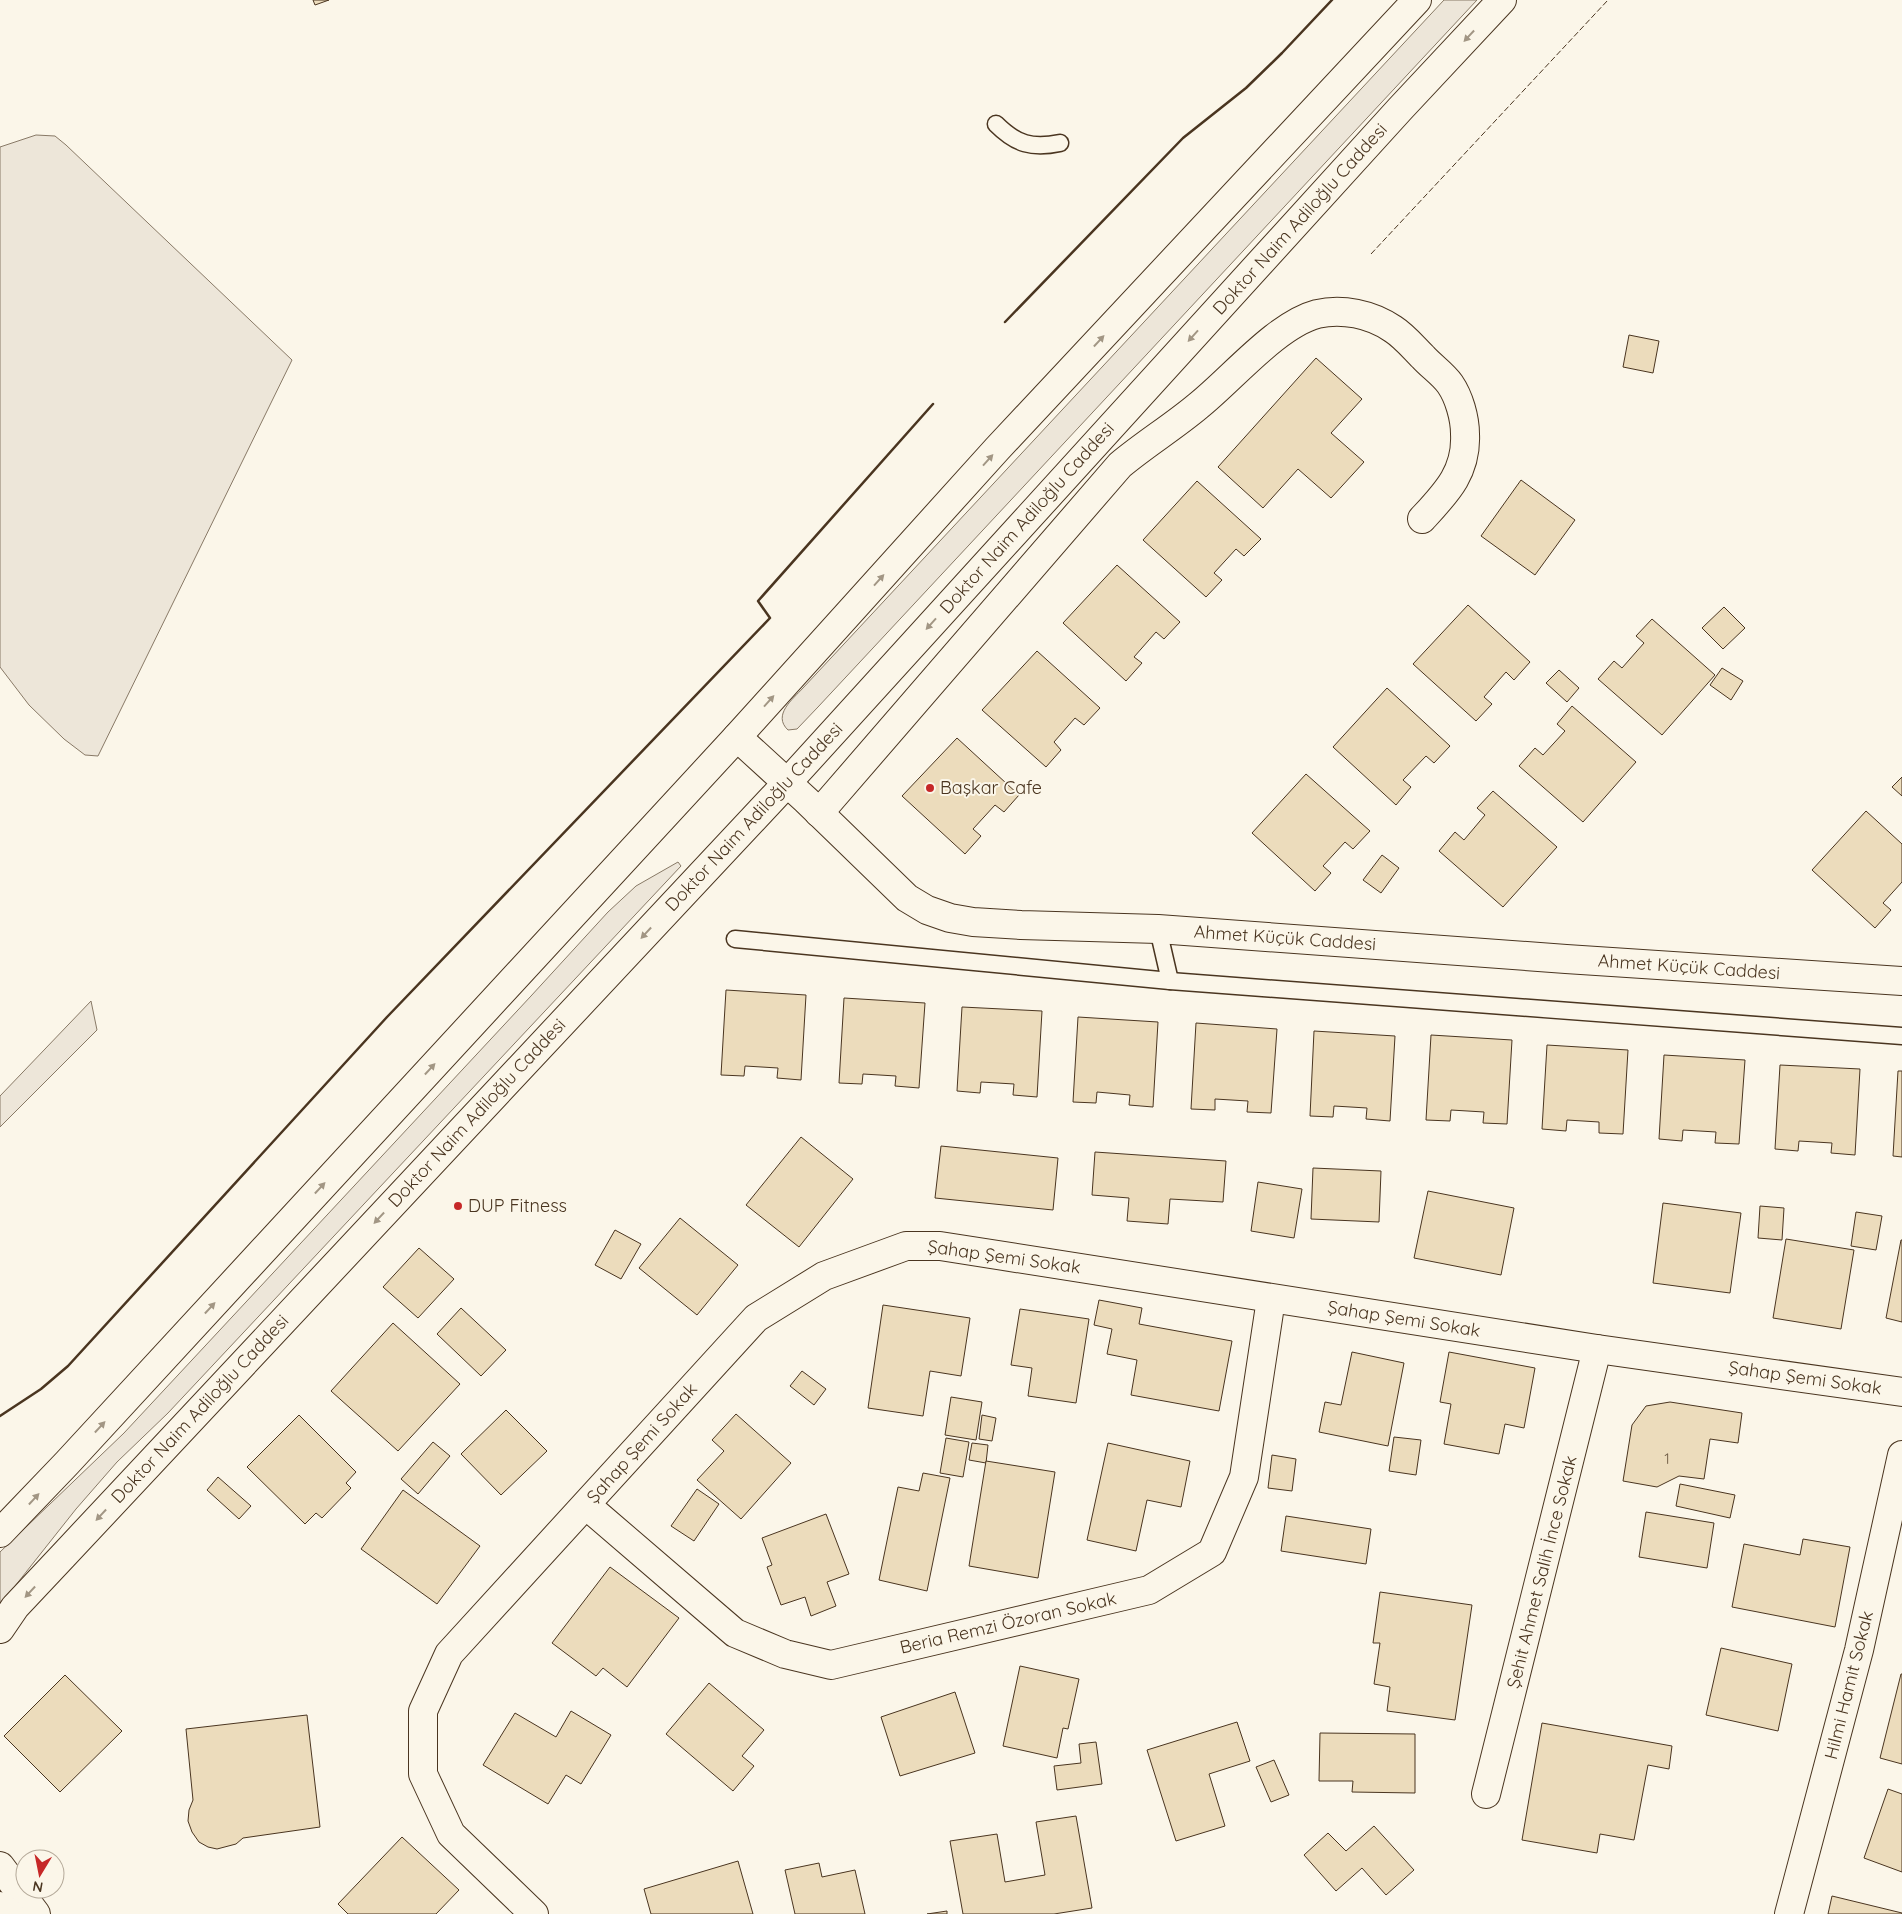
<svg xmlns="http://www.w3.org/2000/svg" width="1902" height="1914" font-family="Quicksand,sans-serif">
	<style>
		.green { fill: #ede6d9; stroke: #887966 }
		.building { fill: #ecdcbc; stroke: #4a3520 }
		.lines { fill: none; stroke-linecap: round; stroke-linejoin: round }
		.lane-casing { stroke: #4a3520; stroke-width: 19 }
		.street-casing { stroke: #4a3520; stroke-width: 30 }
		.primary-casing { stroke: #4a3520; stroke-width: 30 }
		.lane { stroke: #fbf6e9; stroke-width: 16 }
		.street { stroke: #fbf6e9; stroke-width: 28 }
		.primary { stroke: #fbf6e9; stroke-width: 28 }
		.fence { stroke: #4a3520; stroke-width: 1; stroke-dasharray: 6 2.5; stroke-linecap: butt }
		.wall { stroke: #4a3520; stroke-width: 2.5 }
		.oneway { fill: #a29684 }
		.poi-dot { fill: #c62828; stroke: #fbf6e9; stroke-width: 2 }
		.labels { text-anchor: middle; stroke-width: 4; stroke-linejoin: round; paint-order: stroke }
		.number-label { font-size: 15px; fill: #725f47 }
		.street-label { font-size: 18px; fill: #4a3520; stroke: #fbf6e9 }
		.poi-label { font-size: 18px; fill: #4a3520; stroke: #fbf6e9; text-anchor: start }
	</style>
	<rect width="100%" height="100%" fill="#fbf6e9"/>
	<g class="green">
		<path d="M1444,0h33l-659,707 -21,22 -9,1c-16,-15 5,-31 15,-42z"/>
		<polygon points="36,135 55,136 66,145 292,360 98,756 85,755 64,739 29,705 0,667 0,147"/>
		<polygon points="678,862 681,866 635,915 168,1413 117,1462 76,1509 0,1605 0,1552 124,1433 531,996 608,912 636,886"/>
		<polygon points="91,1001 97,1030 0,1127 0,1096"/>
	</g>
	<g class="building">
		<polygon points="313,0 329,0 315,5"/>
		<polygon points="1629,335 1659,341 1653,373 1623,367"/>
		<polygon points="1316,358 1362,399 1331,433 1364,462 1331,498 1298,469 1263,508 1218,467"/>
		<polygon points="1521,480 1575,520 1535,575 1481,536"/>
		<polygon points="1197,481 1261,539 1244,556 1236,549 1214,573 1222,580 1206,597 1143,540"/>
		<polygon points="1117,565 1180,622 1164,639 1156,632 1134,657 1142,663 1126,681 1063,623"/>
		<polygon points="1468,605 1530,662 1514,680 1506,672 1484,697 1492,704 1476,721 1413,664"/>
		<polygon points="1724,607 1745,628 1723,649 1702,628"/>
		<polygon points="1652,619 1715,675 1662,735 1598,679 1614,661 1622,668 1644,643 1636,636"/>
		<polygon points="1037,651 1100,708 1084,725 1075,718 1054,742 1061,750 1046,767 982,710"/>
		<polygon points="1722,668 1743,681 1731,700 1710,685"/>
		<polygon points="1559,670 1579,688 1567,702 1546,683"/>
		<polygon points="1387,688 1450,746 1434,763 1426,756 1403,780 1411,787 1396,805 1333,747"/>
		<polygon points="1572,706 1636,762 1583,822 1519,766 1535,748 1543,755 1565,731 1557,724"/>
		<polygon points="957,738 1019,795 1004,812 995,805 973,829 981,836 965,854 902,796"/>
		<polygon points="1306,774 1370,831 1353,849 1345,842 1323,866 1331,873 1315,891 1252,833"/>
		<polygon points="1902,777 1902,796 1892,787"/>
		<polygon points="1493,791 1557,847 1503,907 1439,851 1455,832 1464,840 1485,815 1477,808"/>
		<polygon points="1866,811 1902,844 1902,882 1883,903 1891,910 1875,928 1812,870"/>
		<polygon points="1382,855 1399,868 1381,893 1363,880"/>
		<polygon points="726,990 806,995 801,1080 777,1078 778,1068 745,1066 744,1076 721,1075"/>
		<polygon points="844,998 925,1003 919,1088 895,1086 896,1076 863,1074 862,1084 839,1083"/>
		<polygon points="962,1007 1042,1011 1037,1097 1013,1095 1014,1084 981,1082 980,1093 957,1091"/>
		<polygon points="1078,1017 1158,1022 1153,1107 1129,1105 1130,1095 1097,1092 1096,1103 1073,1102"/>
		<polygon points="1196,1023 1277,1029 1271,1113 1247,1112 1248,1101 1215,1099 1215,1110 1191,1109"/>
		<polygon points="1314,1031 1395,1036 1390,1121 1366,1119 1367,1108 1334,1106 1333,1117 1310,1116"/>
		<polygon points="1431,1035 1512,1040 1507,1124 1483,1123 1484,1112 1451,1110 1450,1121 1426,1120"/>
		<polygon points="1547,1045 1628,1050 1623,1134 1599,1133 1599,1122 1567,1120 1566,1131 1542,1129"/>
		<polygon points="1664,1055 1745,1060 1739,1144 1715,1143 1716,1132 1683,1130 1682,1141 1659,1139"/>
		<polygon points="1780,1065 1860,1069 1855,1155 1831,1153 1832,1143 1799,1141 1798,1151 1775,1149"/>
		<polygon points="1898,1071 1902,1071 1902,1157 1893,1156"/>
		<polygon points="801,1137 853,1179 799,1247 746,1205"/>
		<polygon points="941,1146 1058,1158 1053,1210 935,1198"/>
		<polygon points="1095,1152 1226,1161 1223,1202 1170,1199 1168,1224 1127,1221 1129,1198 1092,1195"/>
		<polygon points="1313,1168 1381,1171 1379,1222 1311,1219"/>
		<polygon points="1258,1182 1302,1189 1294,1238 1251,1231"/>
		<polygon points="1428,1191 1514,1208 1501,1275 1414,1258"/>
		<polygon points="1663,1203 1741,1213 1730,1293 1653,1283"/>
		<polygon points="1760,1206 1784,1208 1782,1240 1758,1238"/>
		<polygon points="1856,1212 1882,1216 1876,1250 1851,1246"/>
		<polygon points="680,1218 738,1265 697,1315 639,1268"/>
		<polygon points="615,1230 641,1244 621,1279 595,1265"/>
		<polygon points="1786,1239 1854,1250 1841,1329 1773,1318"/>
		<polygon points="1901,1240 1902,1240 1902,1322 1886,1318"/>
		<polygon points="419,1248 454,1279 418,1318 383,1287"/>
		<polygon points="1099,1300 1142,1308 1139,1324 1232,1341 1219,1411 1131,1395 1137,1360 1107,1354 1112,1329 1094,1325"/>
		<polygon points="883,1305 970,1318 961,1376 930,1371 923,1416 868,1408"/>
		<polygon points="461,1308 506,1350 481,1376 437,1334"/>
		<polygon points="1020,1309 1089,1319 1076,1403 1028,1396 1032,1368 1011,1365"/>
		<polygon points="393,1323 460,1384 398,1451 331,1391"/>
		<polygon points="1352,1352 1404,1363 1388,1446 1319,1432 1325,1402 1341,1405"/>
		<polygon points="1449,1352 1535,1368 1524,1428 1505,1424 1499,1454 1444,1444 1451,1404 1440,1402"/>
		<polygon points="802,1371 826,1389 814,1405 790,1386"/>
		<polygon points="951,1397 982,1402 976,1440 945,1435"/>
		<polygon points="1670,1402 1742,1413 1738,1443 1710,1439 1704,1479 1679,1476 1657,1487 1623,1481 1632,1425 1646,1406"/>
		<polygon points="506,1410 547,1451 501,1495 461,1454"/>
		<polygon points="736,1414 791,1463 741,1519 697,1480 724,1451 712,1440"/>
		<polygon points="299,1415 356,1472 346,1483 351,1488 322,1518 316,1513 305,1524 247,1467"/>
		<polygon points="982,1415 996,1418 992,1441 979,1439"/>
		<polygon points="1394,1437 1421,1440 1416,1475 1389,1471"/>
		<polygon points="946,1438 969,1442 963,1477 940,1473"/>
		<polygon points="433,1442 450,1456 418,1494 401,1479"/>
		<polygon points="972,1443 988,1445 986,1463 969,1460"/>
		<polygon points="1108,1443 1190,1461 1181,1507 1147,1500 1136,1551 1087,1540"/>
		<polygon points="1272,1455 1296,1459 1292,1491 1268,1488"/>
		<polygon points="986,1461 1055,1472 1038,1578 969,1566"/>
		<polygon points="923,1473 950,1478 927,1591 879,1580 898,1487 919,1491"/>
		<polygon points="218,1477 251,1506 239,1519 207,1490"/>
		<polygon points="1680,1484 1735,1495 1730,1518 1676,1506"/>
		<polygon points="697,1489 719,1504 694,1541 671,1526"/>
		<polygon points="403,1490 480,1546 437,1604 361,1549"/>
		<polygon points="1646,1512 1714,1523 1707,1568 1639,1557"/>
		<polygon points="826,1514 849,1574 827,1582 836,1606 811,1616 805,1597 781,1605 767,1567 772,1565 762,1538"/>
		<polygon points="1286,1516 1371,1529 1366,1564 1281,1551"/>
		<polygon points="1803,1539 1850,1547 1835,1627 1732,1607 1744,1544 1800,1555"/>
		<polygon points="610,1567 679,1618 627,1687 603,1668 596,1676 552,1643"/>
		<polygon points="1380,1592 1472,1605 1455,1720 1387,1711 1390,1687 1374,1684 1380,1643 1373,1643"/>
		<polygon points="1721,1648 1792,1664 1778,1731 1706,1715"/>
		<polygon points="1020,1666 1079,1679 1068,1729 1063,1728 1057,1758 1003,1746"/>
		<polygon points="1901,1674 1902,1674 1902,1764 1880,1758"/>
		<polygon points="65,1675 122,1731 60,1792 4,1736"/>
		<polygon points="709,1683 764,1730 742,1756 754,1766 733,1791 666,1734"/>
		<polygon points="955,1692 975,1753 900,1776 881,1717"/>
		<polygon points="571,1711 611,1735 581,1784 566,1775 548,1804 483,1765 515,1713 556,1737"/>
		<polygon points="307,1715 320,1827 243,1838 236,1844 217,1849 208,1847 199,1842 192,1832 188,1821 189,1810 193,1800 186,1729"/>
		<polygon points="1237,1722 1250,1761 1209,1774 1225,1826 1176,1841 1147,1750"/>
		<polygon points="1542,1723 1672,1746 1669,1769 1648,1765 1634,1840 1600,1834 1597,1853 1522,1840"/>
		<polygon points="1320,1733 1415,1734 1415,1793 1352,1792 1353,1781 1319,1781"/>
		<polygon points="1096,1742 1102,1784 1057,1790 1054,1766 1081,1763 1079,1744"/>
		<polygon points="1274,1760 1289,1795 1271,1802 1256,1767"/>
		<polygon points="1888,1789 1902,1794 1902,1872 1864,1858"/>
		<polygon points="1076,1816 1092,1908 1054,1914 963,1914 950,1841 997,1834 1005,1882 1045,1875 1036,1822"/>
		<polygon points="1374,1826 1414,1870 1386,1895 1362,1868 1336,1891 1304,1855 1328,1833 1346,1851"/>
		<polygon points="402,1837 459,1890 436,1914 348,1914 338,1904"/>
		<polygon points="738,1861 753,1914 651,1914 644,1889"/>
		<polygon points="819,1863 822,1877 855,1870 865,1914 795,1914 785,1870"/>
		<polygon points="1832,1896 1902,1913 1902,1914 1828,1914"/>
		<polygon points="947,1911 947,1914 927,1914"/>
	</g>
	<g class="lines">
		<defs>
			<g id="lane">
				<path d="M996,124c20,20 36,25 64,19"/>
				<polyline points="1158,929 1170,981"/>
				<polyline points="735,939 1170,981 1902,1036"/>
			</g>
			<g id="street">
				<polyline points="737,737 806,800 907,898 927,910 950,918 973,922 1021,925 1158,929 1566,959 1902,981"/>
				<path d="M819,813l301,-348c25,-21 53,-38 78,-59 34,-27 78,-81 119,-92 25,-6 54,0 76,15 11,7 20,18 30,28 8,9 20,17 27,27 9,13 15,34 15,50 2,38 -19,59 -43,85"/>
				<polyline points="586,1505 735,1633 785,1654 831,1665 1149,1590 1212,1552 1244,1477 1271,1299"/>
				<polyline points="1486,1794 1597,1349"/>
				<polyline points="534,1914 451,1834 423,1774 423,1711 449,1654 756,1318 824,1276 906,1246 940,1246 1597,1349 1902,1392"/>
				<polyline points="1789,1914 1859,1650 1902,1455"/>
			</g>
			<g id="primary">
				<polyline points="0,1533 67,1463 737,737 997,449 1417,0"/>
				<polyline points="0,1629 15,1607 63,1556 787,783 1400,109 1502,0"/>
				<polyline points="0,1866 36,1914"/>
				<polyline points="0,1906 10,1914"/>
			</g>
		</defs>
		<use href="#lane" class="lane-casing"/>
		<use href="#street" class="street-casing"/>
		<use href="#primary" class="primary-casing"/>
		<use href="#lane" class="lane"/>
		<use href="#street" class="street"/>
		<use href="#primary" class="primary"/>
		<polyline class="fence" points="1371,254 1608,0"/>
		<g class="wall">
			<polyline points="1005,322 1183,138 1246,88 1282,53 1332,0"/>
			<polyline points="0,1416 41,1389 68,1366 387,1017 770,618 758,601 933,404"/>
		</g>
	</g>
	<defs><path id="oneway-solid" d="M-6-.8H1V-3.2L6.5 0L1 3.2V.8H-6Z" transform="scale(1.25)"/></defs>
	<g class="oneway">
		<use href="#oneway-solid" transform="translate(1469 36) rotate(133)"/>
		<use href="#oneway-solid" transform="translate(1193 336) rotate(132)"/>
		<use href="#oneway-solid" transform="translate(1099 341) rotate(-47)"/>
		<use href="#oneway-solid" transform="translate(988 460) rotate(-48)"/>
		<use href="#oneway-solid" transform="translate(879 580) rotate(-48)"/>
		<use href="#oneway-solid" transform="translate(931 624) rotate(132)"/>
		<use href="#oneway-solid" transform="translate(769 701) rotate(-48)"/>
		<use href="#oneway-solid" transform="translate(646 933) rotate(133)"/>
		<use href="#oneway-solid" transform="translate(430 1069) rotate(-47)"/>
		<use href="#oneway-solid" transform="translate(320 1188) rotate(-47)"/>
		<use href="#oneway-solid" transform="translate(379 1218) rotate(133)"/>
		<use href="#oneway-solid" transform="translate(210 1308) rotate(-47)"/>
		<use href="#oneway-solid" transform="translate(100 1427) rotate(-47)"/>
		<use href="#oneway-solid" transform="translate(34 1499) rotate(-47)"/>
		<use href="#oneway-solid" transform="translate(101 1515) rotate(133)"/>
		<use href="#oneway-solid" transform="translate(30 1592) rotate(133)"/>
	</g>
	<g class="poi-dot">
		<circle cx="930" cy="788" r="5"/>
		<circle cx="458" cy="1206" r="5"/>
	</g>
	<g class="labels">
		<g class="number-label">
			<text x="1667" y="1464">1</text>
		</g>
		<g class="street-label">
			<text transform="translate(1300 219) rotate(-48)" y="6">Doktor Naim Adiloğlu Caddesi</text>
			<text transform="translate(1027 518) rotate(-48)" y="6">Doktor Naim Adiloğlu Caddesi</text>
			<text transform="translate(754 817) rotate(-47)" y="6">Doktor Naim Adiloğlu Caddesi</text>
			<text transform="translate(1285 938) rotate(4)" y="6">Ahmet Küçük Caddesi</text>
			<text transform="translate(1689 967) rotate(4)" y="6">Ahmet Küçük Caddesi</text>
			<text transform="translate(477 1113) rotate(-47)" y="6">Doktor Naim Adiloğlu Caddesi</text>
			<text transform="translate(1004 1257) rotate(8)" y="6">Şahap Şemi Sokak</text>
			<text transform="translate(1404 1319) rotate(9)" y="6">Şahap Şemi Sokak</text>
			<text transform="translate(1805 1378) rotate(8)" y="6">Şahap Şemi Sokak</text>
			<text transform="translate(200 1409) rotate(-47)" y="6">Doktor Naim Adiloğlu Caddesi</text>
			<text transform="translate(642 1443) rotate(-48)" y="6">Şahap Şemi Sokak</text>
			<text transform="translate(1542 1572) rotate(-76)" y="6">Şehit Ahmet Salih İnce Sokak</text>
			<text transform="translate(1008 1623) rotate(-13)" y="6">Beria Remzi Özoran Sokak</text>
			<text transform="translate(1849 1685) rotate(-76)" y="6">Hilmi Hamit Sokak</text>
		</g>
		<g class="poi-label">
			<text x="940" y="794">Başkar Cafe</text>
			<text x="468" y="1212">DUP Fitness</text>
		</g>
	</g>
	<g transform="translate(40 1874) rotate(190)"><circle r="24" fill="#fbf6e9" stroke="#b4a999"/>
	<path d="M0-4L9 19L0 12L-9 19Z" fill="#c62828"/>
	<text y="-8" font-size="14" font-weight="bold" text-anchor="middle" fill="#4a3520">N</text>
	</g>
</svg>
